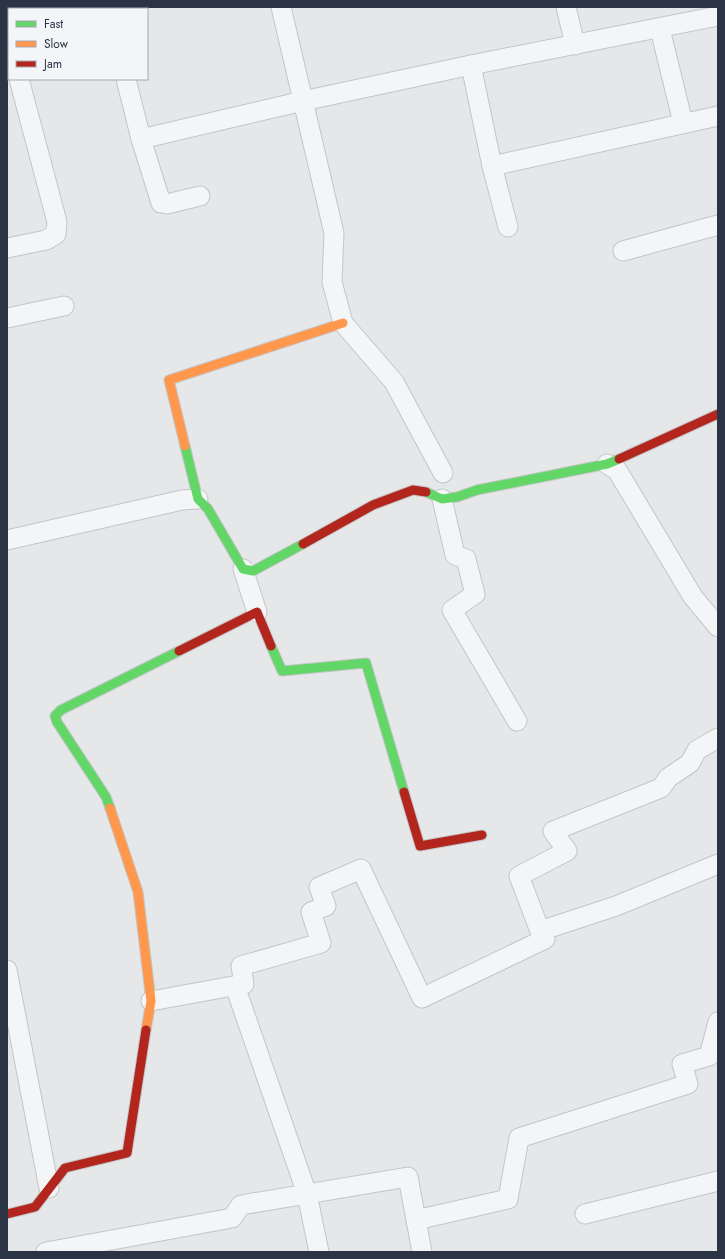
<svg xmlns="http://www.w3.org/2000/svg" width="725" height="1259" font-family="Jost,sans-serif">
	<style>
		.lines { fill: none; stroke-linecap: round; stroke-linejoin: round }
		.street-casing { stroke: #c3c5c7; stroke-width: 21 }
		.fast-casing { stroke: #c3c5c7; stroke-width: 11 }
		.slow-casing { stroke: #c3c5c7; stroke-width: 11 }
		.jam-casing { stroke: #c3c5c7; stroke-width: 11 }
		.street { stroke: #f4f5f6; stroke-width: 19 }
		.fast { stroke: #63d668; stroke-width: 9 }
		.slow { stroke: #ff974d; stroke-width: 9 }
		.jam { stroke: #b3261e; stroke-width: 9 }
	</style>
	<rect width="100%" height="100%" fill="#e5e7e9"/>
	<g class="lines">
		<defs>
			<g id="street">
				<polyline points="109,7 110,9"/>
				<polyline points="281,7 334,233 332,282 343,323 394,382 443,473"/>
				<polyline points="566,7 575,45"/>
				<polyline points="660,29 683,123"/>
				<polyline points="7,34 9,42"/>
				<polyline points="471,65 492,166"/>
				<polyline points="126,79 141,139 161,203 167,204 200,196"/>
				<polyline points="141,139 303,101 471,65 718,16"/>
				<polyline points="508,227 492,166 718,116"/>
				<polyline points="7,248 46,240 56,234 57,222 19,79"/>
				<polyline points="623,251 718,225"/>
				<polyline points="7,318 64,306"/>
				<polyline points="607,464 617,470 693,597 718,627"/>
				<polyline points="442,499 455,555 466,559 475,594 452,610 517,721"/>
				<polyline points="7,540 182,500 198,499"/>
				<polyline points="243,569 257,612"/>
				<polyline points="540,931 519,876 567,851 553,831 661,788 668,778 690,763 697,750 718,738"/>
				<polyline points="7,970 49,1188"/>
				<polyline points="235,986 307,1194 319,1252"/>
				<polyline points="151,1001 244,984 241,966 321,943 311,912 326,906 319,887 361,869 422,998 545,939 540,931 616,906 718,864"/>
				<polyline points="585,1214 718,1181"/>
				<polyline points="416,1220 508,1199 519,1138 688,1084 682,1064 709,1056 718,1022"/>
				<polyline points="46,1252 232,1218 241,1205 408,1177 422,1252"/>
			</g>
			<g id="fast">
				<polyline points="185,446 198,499 208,509 243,569 253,571 303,544"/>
				<polyline points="426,492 442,499 457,497 477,490 607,464 619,459"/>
				<polyline points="271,646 282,671 366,663 404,792"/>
				<polyline points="110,808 106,797 57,722 55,716 61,710 179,651"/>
			</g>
			<g id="slow">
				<polyline points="185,446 169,380 343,323"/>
				<polyline points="110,808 138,892 151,1001 146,1030"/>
			</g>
			<g id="jam">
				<polyline points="619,459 718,414"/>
				<polyline points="303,544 373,505 413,490 426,492"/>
				<polyline points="179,651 257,612 271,646"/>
				<polyline points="404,792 420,846 482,835"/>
				<polyline points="7,1214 35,1207 65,1168 127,1153 146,1030"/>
			</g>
		</defs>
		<use href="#street" class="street-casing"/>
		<use href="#fast" class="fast-casing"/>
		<use href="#slow" class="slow-casing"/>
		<use href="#jam" class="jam-casing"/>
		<use href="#street" class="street"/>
		<use href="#fast" class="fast"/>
		<use href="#slow" class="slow"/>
		<use href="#jam" class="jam"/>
	</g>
	<rect width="725" height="1259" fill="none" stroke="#2a3444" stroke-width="16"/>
	<rect x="8" y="8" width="140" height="72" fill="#f3f5f8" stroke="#a3a8b0"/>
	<rect x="16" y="21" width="20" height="6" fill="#63d668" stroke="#a3a8b0"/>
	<text x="44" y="28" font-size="12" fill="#2a3444">Fast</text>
	<rect x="16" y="41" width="20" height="6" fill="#ff974d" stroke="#a3a8b0"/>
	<text x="44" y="48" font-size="12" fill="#2a3444">Slow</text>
	<rect x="16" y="61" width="20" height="6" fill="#b3261e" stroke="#a3a8b0"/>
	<text x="44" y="68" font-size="12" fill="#2a3444">Jam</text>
</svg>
